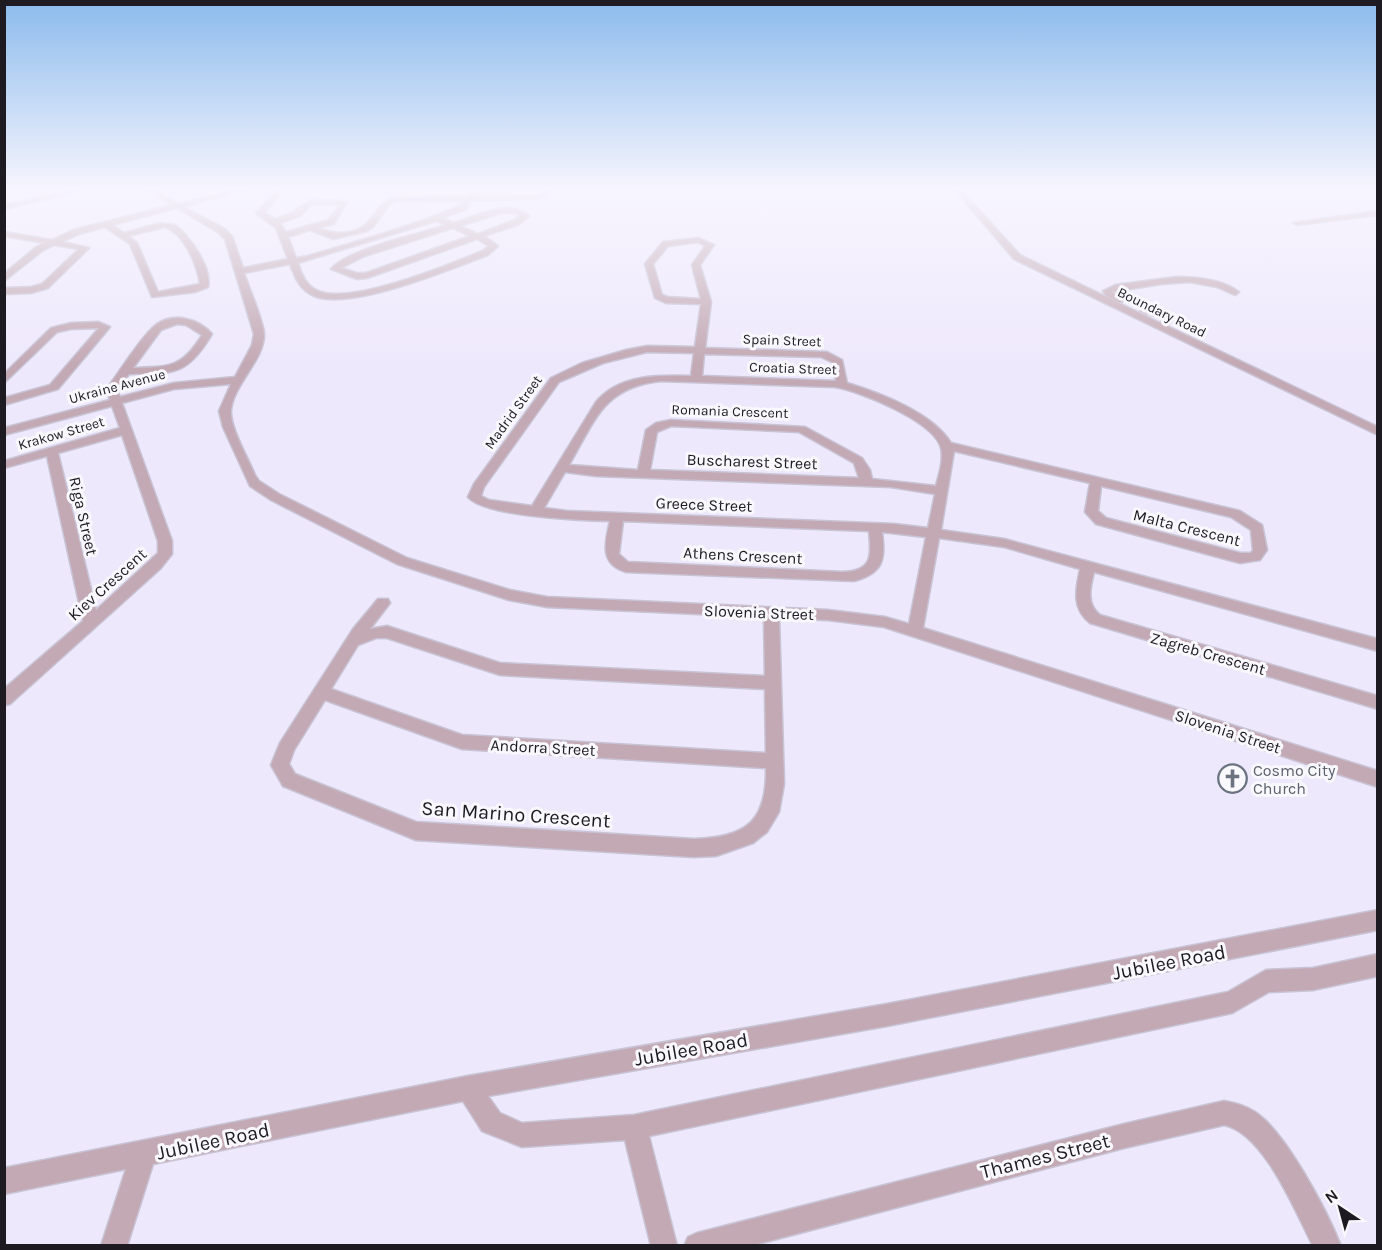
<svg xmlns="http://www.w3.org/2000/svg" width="1382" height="1250" font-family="Karla,sans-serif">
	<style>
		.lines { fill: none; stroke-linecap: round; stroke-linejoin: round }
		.minor-casing { stroke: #c8c3d5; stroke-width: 3 }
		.minor { fill: #c3a9b3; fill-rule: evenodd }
		.labels { text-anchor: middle; stroke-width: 6; stroke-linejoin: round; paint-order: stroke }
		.far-street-label { font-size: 14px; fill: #1d1a22; stroke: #f9f8fd }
		.street-label { font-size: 16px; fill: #1d1a22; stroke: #f9f8fd }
		.worship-label { font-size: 16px; fill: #5b616d; stroke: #f9f8fd; text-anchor: start }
		.near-street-label { font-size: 20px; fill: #1d1a22; stroke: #f9f8fd }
	</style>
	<rect width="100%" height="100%" fill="#eee8fc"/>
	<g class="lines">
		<defs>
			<g id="minor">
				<polygon points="78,189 89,189 4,209 4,205"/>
				<path d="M145,189h8l26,15 59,-15h10l-64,18 41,22 7,7 11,32 45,-9 -12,-31 -20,-15 22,-24h7l-21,24 12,6 18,-7 16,-12 38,1 -14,23 -16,4c14,6 36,8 49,-5 11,-10 12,-21 27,-25l72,-2 5,-4 4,2 -2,2 62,-1 8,-2 4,-4h6l-6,7 -12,3 -64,1 -4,9 -25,9 12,5c21,-7 56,-25 75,-7l-11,9 -34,11 14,10 -10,9c-37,14 -137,56 -174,41 -14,-6 -19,-18 -24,-32l-46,9c5,15 19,47 20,61 1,25 -31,51 -33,76 -2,16 18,50 24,65l4,6 20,13 128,64 103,32 37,7 281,13 57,7 24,7 17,-87 -44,-5c4,28 1,41 -28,49l-228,-9c-27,-8 -21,-30 -16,-51 -29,-1 -125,-4 -142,-24l6,-13 77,-106 31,-15 44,-13 21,-4 48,1 6,-43 -35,-1 -11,-5 -10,-34 18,-22 36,-4 15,7 -14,20 11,37 -6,46 122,4 15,8 5,23c33,10 86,30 104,60l289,68 22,14 5,25 -7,10 -20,3 -144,-39 -11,-12 5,-29 -136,-32 -13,79 63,9 374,100v12l-284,-79c-4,16 -8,32 6,43l278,81v13l-288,-86c-19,-15 -14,-34 -10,-54l-76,-22 -65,-9 -16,90 455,143v16l-494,-160 -56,-7 -49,-2 5,166 -5,28 -12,20 -14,11 -37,13 -22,1 -278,-17 -133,-54 -12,-21 9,-22 73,-114 25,-30h10l2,4 -20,26 17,-3 113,37 265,13 -1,-59 -217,-10 -38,-7 -112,-36 -126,-64 -21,-14 -27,-59 -4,-16 12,-27 -57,5 -52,14 50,138v13l-12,15 -150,135 -6,1v-16l79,-68 -36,-165 -43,12v-7l116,-33 -8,-22 -108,29v-7l106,-28 -3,-10 4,-7c11,-15 32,-49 46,-59 18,-12 42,-5 55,10 -25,42 -38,39 -83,40l-12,16 3,7 54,-14 61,-6 17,-32 2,-11 -29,-95 -6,-6 -42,-25 -65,17 12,8 36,-10 15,2c15,12 37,42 33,62l-13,5 -43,5 -22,-53 -25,-17 -26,7 -17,8 27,6 -41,40 -17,5 -27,1v-6l27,-1 11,-3 37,-35 -25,-4 -12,6 -38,30v-7l32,-27 9,-4 -41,-7v-4l48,8 21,-10 99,-25zM464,201c-8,13 -133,48 -156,55l-12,2 -8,-21 22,-7 23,9 34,-8 6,-4 16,-22 6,-3zM312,204l28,1 -12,15 -42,12 -6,-9 20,-7zM501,213h15l4,3 -8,5 -34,13 -18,-8zM436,221l10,4c-27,9 -98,24 -115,44l26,10 10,-1 110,-39 12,7 -7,5c-34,14 -130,54 -164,40 -12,-5 -16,-16 -20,-28zM165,227c20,7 32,38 35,57l-42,8 -21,-49 -9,-7zM453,228l17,8 -104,37h-9l-16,-5 24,-12zM698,242l7,4 -13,19 9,34 -33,-2 -6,-2 -9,-31 15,-18zM177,324l9,1 16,10c-20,33 -33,32 -69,33l28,-38zM647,352l47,1 -3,23c-32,-1 -72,-2 -95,26l-64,104 -43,-6 -8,-4 3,-9 75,-105 44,-19zM704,354l117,3 11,5 4,19 -134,-5zM661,381l174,6c25,4 95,33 105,58 5,12 -1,29 -4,41l-64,-7 -2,-9 -8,-12 -57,-31 -134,-7 -15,3 -10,7 -8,40 -69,-5c26,-44 34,-78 92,-84zM671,426l128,6 55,31 5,15 -209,-8 7,-38zM122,435l36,106v12l-62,57 -38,-157zM565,472l31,4 295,11 44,7 -7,34 -34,-4 -327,-13 -23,-3zM1101,486l130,31 20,13 2,20 -2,3h-11l-134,-35 -8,-7zM623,521l246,10c3,26 3,40 -27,41l-214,-10 -9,-8zM376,638h11l113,37 265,14 1,64 -304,-18 -131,-46 27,-44zM325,700l137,49 304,19c1,54 -20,69 -72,71l-278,-17 -121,-48 -6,-10 5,-14z"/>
				<polygon points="954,189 960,189 1020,255 1160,323 1164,319 1140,311 1145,308 1173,316 1175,318 1167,326 1378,427 1378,435 1014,259"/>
				<polygon points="1378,211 1378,215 1297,225 1293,223"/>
				<path d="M1176,277c21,0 46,2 63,15l-4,3 -18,-8 -27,-5 -29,2 -49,8 12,8 -4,3 -14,-7 -3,-5 12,-6z"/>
				<polygon points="98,322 110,327 58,389 4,405 4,398 50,385 99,328 71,329 57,332 4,383 4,374 51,328 71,323"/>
				<polygon points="1378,910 1378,930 887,1026 488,1096 500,1113 522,1123 634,1115 1228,992 1266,970 1313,968 1378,954 1378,976 1313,990 1269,992 1232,1013 649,1136 677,1246 651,1246 625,1140 522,1147 482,1131 463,1101 153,1164 127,1246 101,1246 126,1169 4,1194 4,1168 468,1076 887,1004"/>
				<path d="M1224,1101c11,2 22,5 31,11 31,20 72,99 86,134h-28c-18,-35 -49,-113 -89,-121l-100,23 -374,98h-66l4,-9 9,-4 427,-109z"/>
			</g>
		</defs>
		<use href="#minor" class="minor-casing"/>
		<use href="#minor" class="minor"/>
	</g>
	<linearGradient id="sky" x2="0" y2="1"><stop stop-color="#8bbbec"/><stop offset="0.52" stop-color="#f7f5fe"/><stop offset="1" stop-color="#f7f5fe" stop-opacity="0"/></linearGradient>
	<rect width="1382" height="364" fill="url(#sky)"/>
	<defs>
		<symbol id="church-ring" viewBox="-11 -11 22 22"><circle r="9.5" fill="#f9f8fd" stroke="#6b7280" stroke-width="1.5"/><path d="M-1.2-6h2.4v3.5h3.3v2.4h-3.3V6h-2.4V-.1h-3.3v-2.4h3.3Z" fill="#6b7280"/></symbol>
	</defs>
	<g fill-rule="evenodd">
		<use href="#church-ring" x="1216" y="762" width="33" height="33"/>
	</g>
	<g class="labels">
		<g class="far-street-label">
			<text transform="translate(1162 312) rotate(26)" y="5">Boundary Road</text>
			<text transform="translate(782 340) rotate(2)" y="5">Spain Street</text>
			<text transform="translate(793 368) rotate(2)" y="5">Croatia Street</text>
			<text transform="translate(117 386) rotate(-15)" y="5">Ukraine Avenue</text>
			<text transform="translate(730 411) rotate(2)" y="5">Romania Crescent</text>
			<text transform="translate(513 412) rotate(-54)" y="5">Madrid Street</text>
			<text transform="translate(61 433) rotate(-16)" y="5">Krakow Street</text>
		</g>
		<g class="street-label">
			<text transform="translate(752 461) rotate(2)" y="6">Buscharest Street</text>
			<text transform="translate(704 504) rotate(2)" y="6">Greece Street</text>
			<text transform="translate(84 516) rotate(77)" y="6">Riga Street</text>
			<text transform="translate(1187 527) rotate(14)" y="6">Malta Crescent</text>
			<text transform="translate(743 555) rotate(3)" y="6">Athens Crescent</text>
			<text transform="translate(107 584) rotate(-42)" y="6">Kiev Crescent</text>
			<text transform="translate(759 612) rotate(2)" y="6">Slovenia Street</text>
			<text transform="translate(1208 653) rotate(16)" y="6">Zagreb Crescent</text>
			<text transform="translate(1228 731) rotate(18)" y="6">Slovenia Street</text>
			<text transform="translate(543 747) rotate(3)" y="6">Andorra Street</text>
		</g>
		<g class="worship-label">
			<text x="1253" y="776">Cosmo City<tspan x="1253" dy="18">Church</tspan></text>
		</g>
		<g class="near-street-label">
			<text transform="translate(516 814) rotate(4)" y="7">San Marino Crescent</text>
			<text transform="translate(1169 962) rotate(-11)" y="7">Jubilee Road</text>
			<text transform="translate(691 1049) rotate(-10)" y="7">Jubilee Road</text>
			<text transform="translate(213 1141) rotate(-12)" y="7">Jubilee Road</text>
			<text transform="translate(1045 1156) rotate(-14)" y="7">Thames Street</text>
		</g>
	</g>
	<rect width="1382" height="1250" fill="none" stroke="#1d1a22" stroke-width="12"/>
	<g transform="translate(1340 1208) rotate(324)" stroke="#f9f8fd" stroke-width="4.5" paint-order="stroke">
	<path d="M0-4.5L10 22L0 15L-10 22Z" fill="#1d1a22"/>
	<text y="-9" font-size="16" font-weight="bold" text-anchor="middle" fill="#1d1a22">N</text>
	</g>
</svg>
